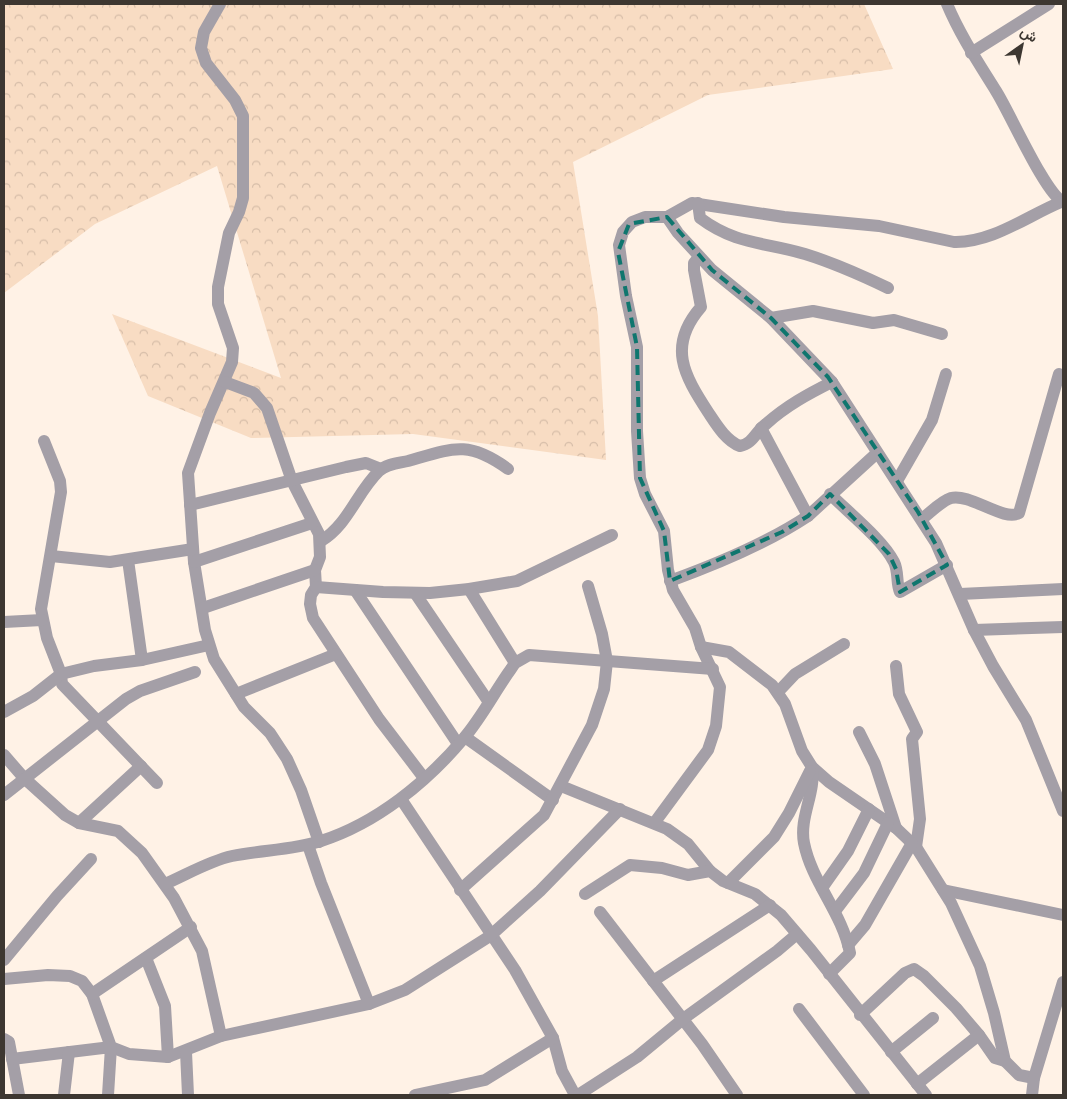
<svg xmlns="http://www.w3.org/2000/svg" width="1067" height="1099" font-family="Manrope,Vazirmatn,sans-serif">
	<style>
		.forest { fill: url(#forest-crowns) }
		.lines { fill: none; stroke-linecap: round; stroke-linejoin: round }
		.minor { stroke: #a49fa7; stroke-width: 12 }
		.marked { fill: none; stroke: #0f766e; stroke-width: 4; stroke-dasharray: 10 6; stroke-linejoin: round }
	</style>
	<defs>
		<pattern id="forest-crowns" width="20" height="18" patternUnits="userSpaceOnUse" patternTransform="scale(1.25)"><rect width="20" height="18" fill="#f8dcc3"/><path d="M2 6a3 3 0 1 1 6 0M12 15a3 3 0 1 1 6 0" fill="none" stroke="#d6bda8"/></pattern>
	</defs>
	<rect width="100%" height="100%" fill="#fff2e6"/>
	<polygon class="forest" points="4,4 864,4 893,69 708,95 573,162 598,316 606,460 413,434 251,438 148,396 112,314 281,378 217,166 95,224 4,293"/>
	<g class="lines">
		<g class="minor">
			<polyline points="220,4 204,32 201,48 206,63 235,100 243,116 243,198 239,212 229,233 218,287 218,304 233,348 232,362 210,413 188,473 194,562 205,630 214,659 244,707 270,733 287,759 301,790 319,842"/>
			<path d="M947,4c13,31 31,58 49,87 14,22 49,102 67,111"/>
			<polyline points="971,53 1049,4"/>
			<path d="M1061,202c-34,14 -69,41 -107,40l-75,-16 -95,-9 -92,-14 -25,14 11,16 34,37 59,48 61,64 104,161 38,87 19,36 33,54 37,91"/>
			<path d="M698,203l2,15c36,27 65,24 105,36 29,9 56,21 83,34"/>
			<path d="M699,257l-5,6v7l7,37c-34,39 -17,68 7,105 8,12 18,29 32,34 13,-2 16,-15 26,-22 20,-18 42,-30 66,-42"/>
			<polyline points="771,318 813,311 873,323 894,320 942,334"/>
			<polyline points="225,382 254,393 267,408 292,481 319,534 320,557 315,570 316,587 311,595 310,604 313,618 379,719 424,778"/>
			<polyline points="761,428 808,516"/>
			<polyline points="44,441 60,481 61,492 41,609 47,638 61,674 62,684 157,783"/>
			<polyline points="897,481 932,420 946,374"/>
			<path d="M830,494c19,19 53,46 64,68 5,10 2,22 6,30l47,-27"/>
			<polyline points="190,505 346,467 366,463 381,469"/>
			<path d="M922,519c8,-6 19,-18 29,-21 19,-5 53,24 68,15l40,-139"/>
			<path d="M321,541c27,-16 36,-49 58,-70 7,-7 20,-8 29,-10 45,-13 60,-21 100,8"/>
			<polyline points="51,556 110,562 193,549"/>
			<polyline points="128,560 142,660"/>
			<polyline points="194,562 312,523"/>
			<path d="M670,581c47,-17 96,-37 138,-65l69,-63"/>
			<polyline points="316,587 383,592 430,593 469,589 517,581 612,535"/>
			<polyline points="469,589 515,663"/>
			<polyline points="355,590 458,744"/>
			<polyline points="415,593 488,701"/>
			<polyline points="960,594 1063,589"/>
			<polyline points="203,608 315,570"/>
			<polyline points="4,622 42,620"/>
			<polyline points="974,630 1063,627"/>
			<polyline points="701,647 729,652 772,685 785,704 802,751 812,767 829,782 896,828 916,847 951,903 980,966 994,1013 1005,1061 1019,1075 1034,1078"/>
			<polyline points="896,666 899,694 917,732 912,739 920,819 916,847"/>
			<polyline points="778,692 795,674 844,644"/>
			<polyline points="236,694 336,654"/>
			<polyline points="4,712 33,696 61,674 94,666 142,660 209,645"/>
			<polyline points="859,732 875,764 896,828"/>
			<polyline points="465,737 553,800"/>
			<polyline points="4,755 24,778 65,815 79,823 118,831 142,853 174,898 202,951 221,1036"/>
			<path d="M812,767c4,26 -13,50 -8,76 8,40 38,69 46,110l-21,21"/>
			<polyline points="561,786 667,829 688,844 710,871"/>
			<polyline points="4,795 126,699 140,691 195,672"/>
			<polyline points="401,799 515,970 553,1038 562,1071 575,1095"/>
			<polyline points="655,822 708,750 716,726 720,687 701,647 695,628 673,590 668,570 664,531 645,494 640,478 637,431 637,347 626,296 619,245 623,232 632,222 645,217 667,217"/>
			<polyline points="79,823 141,766"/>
			<polyline points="308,845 321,883 369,1004"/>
			<polyline points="728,883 774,837 789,813 810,771"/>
			<path d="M165,884c21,-9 44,-23 67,-28 29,-6 61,-6 89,-15 56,-18 106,-59 143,-103 18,-21 31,-47 47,-69l4,-6 14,-8 184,14"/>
			<polyline points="822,888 848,851 869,809"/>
			<polyline points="460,890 544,815 592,725 604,689 607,661 602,634 588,586"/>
			<polyline points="943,890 1063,915"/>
			<polyline points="585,894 630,865 662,868 688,875 710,871 723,881 755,894 781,915 811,950 926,1095"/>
			<polyline points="836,910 864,873 888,823"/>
			<polyline points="600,912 702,1044 737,1095"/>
			<polyline points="848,945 865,925 912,843"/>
			<polyline points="146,958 165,1006 168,1057"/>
			<polyline points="4,960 57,896 91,859"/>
			<polyline points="4,979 48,975 70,976 82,981 92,994 111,1047 129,1054 168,1057 221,1036 369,1004 405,990 490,936 540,891 620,809"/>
			<polyline points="653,981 770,905"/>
			<polyline points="92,994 191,927"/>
			<polyline points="799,1009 864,1095"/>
			<polyline points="860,1015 905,973 914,969 924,976 956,1008 979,1035 995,1058 1005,1061"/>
			<polyline points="4,1039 9,1042 19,1095"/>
			<polyline points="186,1052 188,1095"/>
			<polyline points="891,1052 933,1018"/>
			<polyline points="12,1059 111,1047 108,1095"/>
			<polyline points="917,1084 979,1035"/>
			<polyline points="64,1095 69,1052"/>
			<polyline points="415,1095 485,1080 553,1038"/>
			<polyline points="578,1095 637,1057 683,1019 777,951 797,934"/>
			<polyline points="1032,1095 1034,1078 1063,982"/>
		</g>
	</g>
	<path class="marked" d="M667,217l45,53 59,48 57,59 90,135 29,53 -47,27 -4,-23 -7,-15 -59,-60 -22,22 -26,16 -112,49 -6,-50 -24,-53 -3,-131 -19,-95 11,-28z"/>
	<rect width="1067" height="1099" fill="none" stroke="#3d3731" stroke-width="10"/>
	<g transform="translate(1022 45) rotate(33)" stroke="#fff2e6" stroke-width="4" paint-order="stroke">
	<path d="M0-4L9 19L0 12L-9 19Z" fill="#3d3731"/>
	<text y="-8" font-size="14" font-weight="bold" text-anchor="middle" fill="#3d3731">ش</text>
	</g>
</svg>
